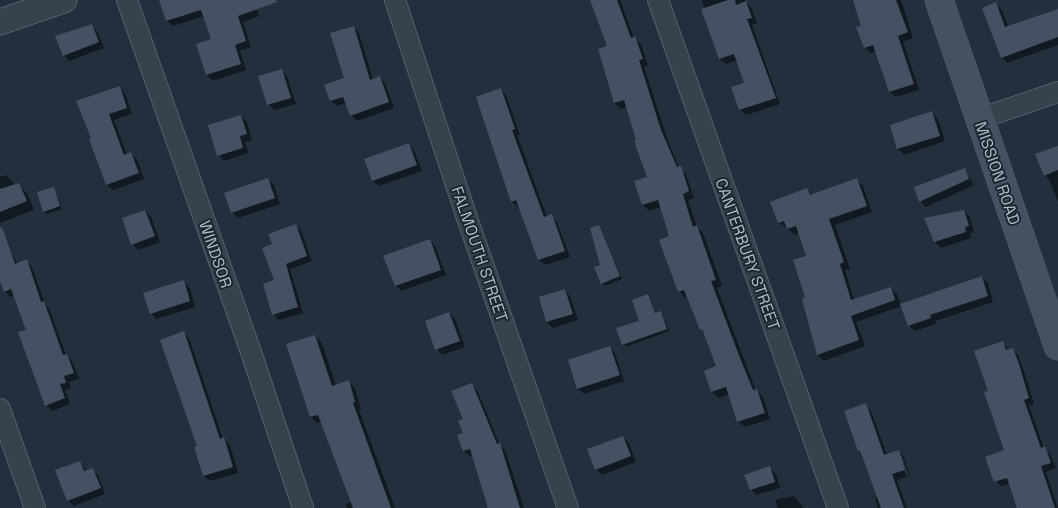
<svg xmlns="http://www.w3.org/2000/svg" width="1058" height="508" font-family="'Space Grotesk',sans-serif">
	<style>
		.shadow { fill: #0007; fill-rule: evenodd }
		.building { fill: #455162 }
		.lines { fill: none; stroke-linecap: round; stroke-linejoin: round }
		.minor-casing { stroke: #565f6c; stroke-width: 22 }
		.tertiary-casing { stroke: #565f6c; stroke-width: 27 }
		.secondary-casing { stroke: #565f6c; stroke-width: 29 }
		.minor { stroke: #38414e; stroke-width: 20 }
		.tertiary { stroke: #38414e; stroke-width: 25 }
		.secondary { stroke: #465061; stroke-width: 28 }
		.labels { text-anchor: middle; stroke-width: 4; stroke-linejoin: round; paint-order: stroke }
		.street-label { font-size: 16px; fill: #b4bcc9; stroke: #1d2633 }
	</style>
	<rect width="100%" height="100%" fill="#242f3e"/>
	<g class="shadow">
		<polygon points="253,0 259,16 243,22 251,47 240,51 246,70 213,81 207,75 198,45 213,40 205,16 173,26 167,21 161,1"/>
		<polygon points="591,0 620,0 634,38 641,44 648,65 644,67 667,138 679,168 686,174 694,198 688,200 697,227 703,233 722,286 717,288 756,391 763,397 770,419 745,427 738,421 730,394 719,398 712,392 705,372 718,367 688,297 685,298 679,291 671,237 661,207 649,211 643,205 649,178 627,107 621,109 615,103 599,50 608,47"/>
		<polygon points="702,0 745,0 752,9 757,23 752,25 780,104 746,115 740,110 733,88 746,84 738,60 726,64 720,59"/>
		<polygon points="854,0 901,0 913,38 903,42 919,90 895,97 890,92 877,51 871,53 865,48 862,26"/>
		<polygon points="996,4 1002,10 1008,27 1058,10 1058,45 1007,63 1002,57"/>
		<polygon points="91,25 97,31 104,48 69,61 64,55"/>
		<polygon points="354,27 359,33 373,80 380,77 385,83 394,108 357,121 351,115 347,103 337,106 331,101 345,78"/>
		<polygon points="281,70 287,76 296,104 274,110 268,104"/>
		<polygon points="119,87 125,93 132,114 114,120 127,155 131,154 137,159 144,179 113,190 107,185 91,140"/>
		<polygon points="501,90 506,95 520,135 517,135 547,217 551,216 557,222 570,257 545,265 539,260 520,207 518,207 512,202 478,98"/>
		<polygon points="932,113 938,119 945,141 904,155 898,149 891,126"/>
		<polygon points="241,116 247,122 252,140 245,142 248,153 224,161 218,155"/>
		<polygon points="409,144 414,150 422,171 379,186 373,181 366,160"/>
		<polygon points="1058,147 1058,202 1050,181 1045,175"/>
		<polygon points="964,170 974,185 926,207 920,201"/>
		<polygon points="6,175 15,185 18,184 27,193 34,210 0,223 0,177"/>
		<polygon points="268,180 274,185 280,204 238,218 232,212"/>
		<polygon points="856,180 863,186 872,212 835,225 850,269 845,270 854,300 890,288 897,294 901,306 982,277 988,283 993,302 935,321 936,324 915,331 909,326 902,306 856,322 865,346 824,361 818,355 807,298 808,257 800,233 795,235 779,222 807,190 813,196"/>
		<polygon points="54,188 62,209 46,214 44,211"/>
		<polygon points="145,211 151,217 160,242 138,250 132,244"/>
		<polygon points="964,211 970,217 974,231 970,233 971,238 941,248 935,242"/>
		<polygon points="295,225 301,231 312,261 290,269 303,313 279,320 273,314 276,281 274,245"/>
		<polygon points="599,226 622,279 605,286 602,283"/>
		<polygon points="429,240 435,246 446,275 402,291 396,286"/>
		<polygon points="11,254 18,264 27,261 32,267 45,304 49,308 66,355 72,361 79,378 69,382 71,388 65,390 70,404 52,411 46,405 28,330 15,295 10,297 5,291 0,277 0,257"/>
		<polygon points="184,282 190,288 195,307 156,319 151,313"/>
		<polygon points="565,290 570,296 578,320 553,328 547,322 540,298"/>
		<polygon points="648,295 656,314 661,312 663,315 669,331 626,347 618,329 641,322"/>
		<polygon points="449,313 455,319 465,347 442,355 437,349"/>
		<polygon points="183,332 189,338 223,439 230,445 238,473 210,481 204,476 195,448 199,447"/>
		<polygon points="315,336 322,343 336,386 348,381 355,388 361,409 359,410 395,508 347,508 346,504 352,502 322,422 317,423 311,417"/>
		<polygon points="1002,342 1009,350 1012,349 1018,355 1024,371 1034,404 1029,406 1044,448 1050,454 1056,468 1046,472 1058,508 1020,508 1013,483 1001,486 995,481 1006,451 989,392"/>
		<polygon points="610,348 615,353 624,381 584,394 578,388"/>
		<polygon points="471,384 477,390 500,445 505,450 524,508 490,508 473,455 470,456 464,451 464,420"/>
		<path d="M865,405l6,6 16,44 11,-4 6,6 6,18 -13,5 10,28h-29l-3,-10 3,-1zM900,456h2l7,19 -3,1z"/>
		<polygon points="623,437 629,443 636,462 602,475 596,469"/>
		<polygon points="79,462 87,471 92,469 98,475 105,494 74,506 68,500"/>
		<polygon points="770,468 776,474 780,488 756,495 751,489"/>
		<polygon points="794,496 804,508 778,508 775,500"/>
	</g>
	<g class="building">
		<polygon points="159,0 276,0 277,2 238,16 246,41 235,45 241,64 206,75 196,44 211,39 201,10 166,21"/>
		<polygon points="590,0 617,0 631,38 635,36 643,59 639,60 661,130 677,167 681,166 689,191 683,194 693,227 697,225 716,280 711,281 740,358 753,390 757,389 765,413 737,422 726,387 711,392 704,371 716,366 702,329 700,330 684,290 678,292 659,240 669,236 658,200 642,205 634,181 647,177 634,141 636,140 624,100 614,103 598,49 607,46"/>
		<polygon points="728,0 735,0 736,5 746,1 752,18 747,19 776,98 739,110 731,87 744,83 734,54 719,59 701,9"/>
		<polygon points="853,0 896,0 908,32 898,36 914,84 889,92 873,45 864,48 856,27 861,26"/>
		<polygon points="996,2 1005,27 1058,9 1058,37 1001,58 982,8"/>
		<polygon points="92,24 99,42 63,56 55,36"/>
		<polygon points="354,26 370,80 380,76 389,102 350,116 343,97 330,101 324,85 344,78 330,33"/>
		<polygon points="282,69 291,98 267,105 258,76"/>
		<polygon points="120,86 127,108 109,114 124,155 131,152 139,173 106,185 89,139 91,138 76,101"/>
		<polygon points="501,88 515,129 512,130 544,217 552,214 565,251 538,260 516,200 511,202 476,97"/>
		<polygon points="932,111 940,136 897,149 890,125"/>
		<polygon points="241,115 247,134 240,136 243,148 217,156 208,125"/>
		<polygon points="409,143 417,165 372,181 364,159"/>
		<polygon points="1058,146 1058,170 1044,176 1035,154"/>
		<polygon points="965,168 969,179 919,202 914,187"/>
		<polygon points="268,178 275,198 231,213 224,193"/>
		<polygon points="857,178 867,206 829,219 844,262 840,264 851,300 891,287 895,300 851,316 859,340 817,355 802,299 805,297 793,260 806,256 796,226 787,229 784,221 778,223 770,202 807,188 810,195"/>
		<polygon points="19,183 27,201 0,212 0,189"/>
		<polygon points="54,187 60,206 43,212 37,192"/>
		<polygon points="145,210 155,236 131,245 122,218"/>
		<polygon points="964,210 969,226 965,227 966,232 934,242 924,218"/>
		<polygon points="296,224 307,256 286,264 298,307 272,315 263,284 274,280 262,248 272,244 268,234"/>
		<polygon points="599,225 620,276 601,284 594,267 600,265 590,228"/>
		<polygon points="2,227 15,264 27,259 41,302 44,301 63,355 67,354 74,373 64,376 66,383 60,384 65,398 45,406 18,332 26,330 11,289 4,292 0,281 0,228"/>
		<polygon points="430,239 441,270 395,286 383,256"/>
		<polygon points="982,276 988,296 930,315 931,318 908,326 900,304"/>
		<polygon points="184,280 190,301 150,314 143,293"/>
		<polygon points="565,289 573,314 546,322 539,297"/>
		<polygon points="648,294 655,313 661,311 667,329 622,345 616,328 639,321 632,300"/>
		<polygon points="449,312 460,341 435,350 425,321"/>
		<polygon points="184,331 220,439 224,437 233,467 203,476 194,447 197,446 160,340"/>
		<polygon points="315,335 332,386 349,380 355,402 353,403 391,508 353,508 318,415 310,417 286,344"/>
		<polygon points="1003,341 1006,350 1013,348 1019,364 1029,398 1024,400 1041,448 1045,446 1051,463 1041,466 1055,508 1017,508 1007,478 994,482 985,457 1004,450 984,392 988,391 974,351"/>
		<polygon points="610,346 620,375 577,389 568,360"/>
		<polygon points="472,383 497,444 500,443 520,508 488,508 470,449 463,451 457,435 463,433 458,421 463,419 451,391"/>
		<polygon points="866,403 884,455 899,450 905,470 892,474 904,508 881,508 860,450 858,451 844,411"/>
		<polygon points="623,436 631,456 595,470 587,449"/>
		<polygon points="80,461 84,471 93,468 101,488 67,501 55,470"/>
		<polygon points="770,466 775,482 750,490 744,475"/>
	</g>
	<g class="lines">
		<defs>
			<g id="minor">
				<polyline points="127,0 252,355 303,508"/>
				<polyline points="395,0 468,221 568,508"/>
				<polyline points="658,0 838,508"/>
				<polyline points="979,119 1058,92"/>
				<polyline points="0,409 35,508"/>
			</g>
			<polyline id="tertiary" points="0,22 64,0"/>
			<polyline id="secondary" points="939,0 1058,346"/>
		</defs>
		<use href="#minor" class="minor-casing"/>
		<use href="#tertiary" class="tertiary-casing"/>
		<use href="#secondary" class="secondary-casing"/>
		<use href="#minor" class="minor"/>
		<use href="#tertiary" class="tertiary"/>
		<use href="#secondary" class="secondary"/>
	</g>
	<g class="labels">
		<g class="street-label">
			<text transform="translate(998 173) rotate(71)" y="6">MISSION ROAD</text>
			<text transform="translate(216 254) rotate(71)" y="6">WINDSOR</text>
			<text transform="translate(480 254) rotate(71)" y="6">FALMOUTH STREET</text>
			<text transform="translate(748 254) rotate(70)" y="6">CANTERBURY STREET</text>
		</g>
	</g>
</svg>
